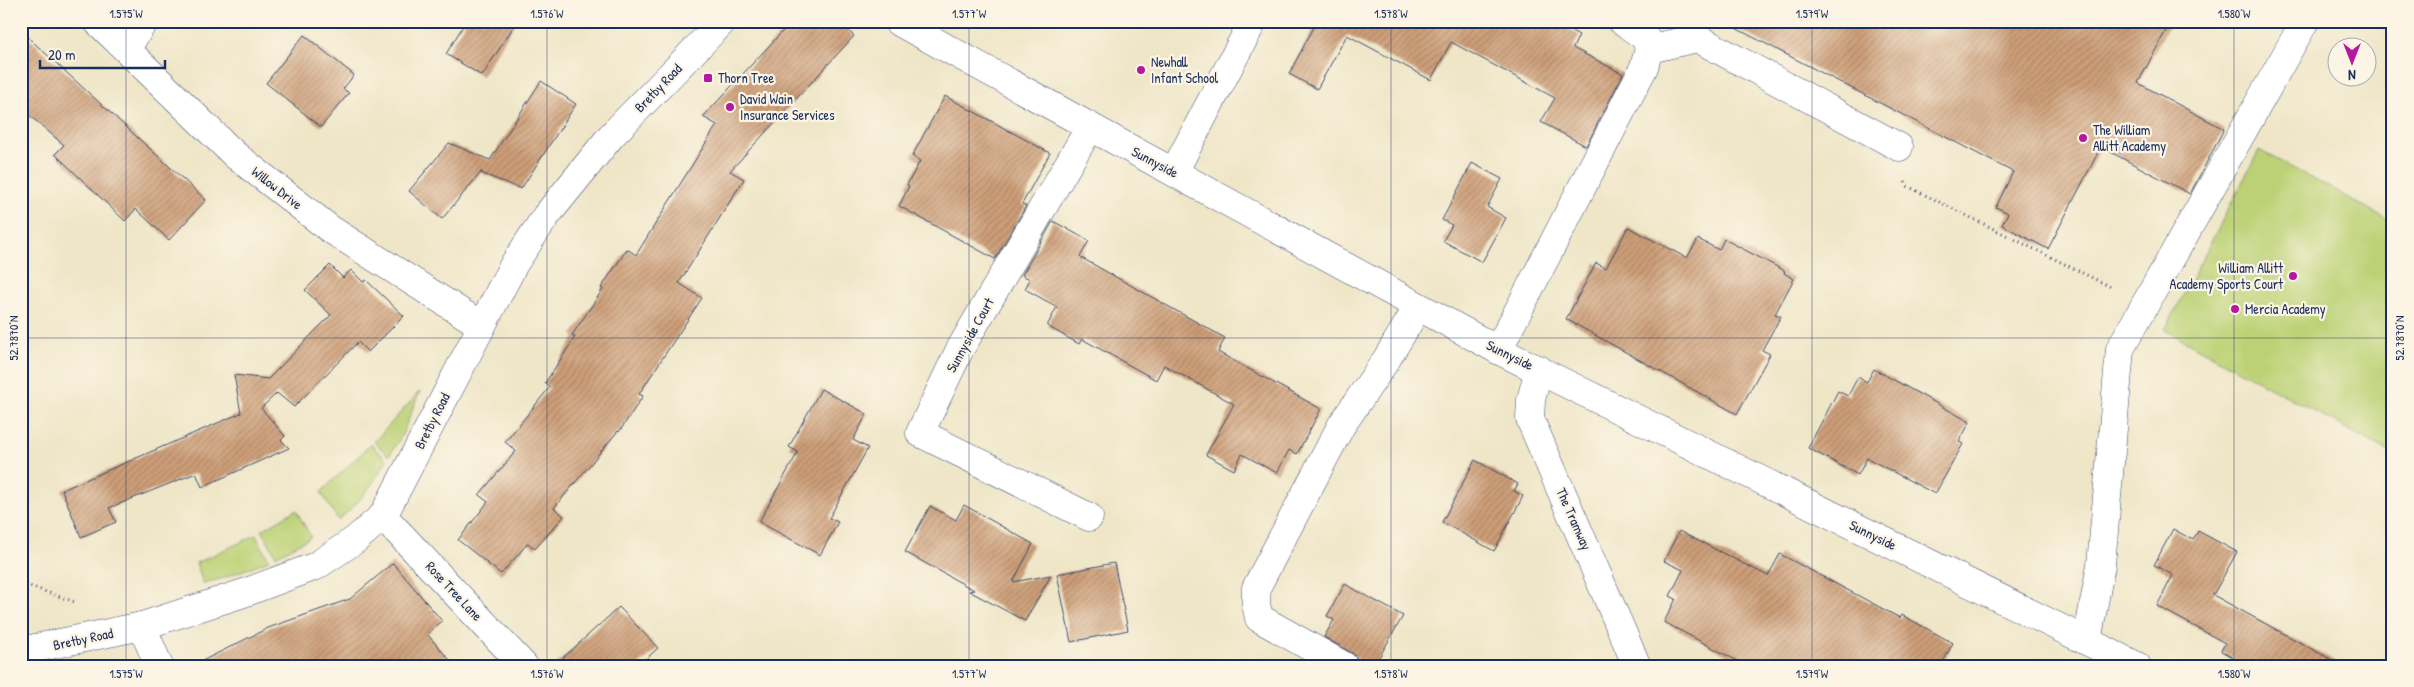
<svg xmlns="http://www.w3.org/2000/svg" width="2414" height="687" font-family="'Patrick Hand',sans-serif">
	<style>
		.grass { fill: #bcd175; stroke: #6c806a }
		.building { fill: url(#building-hatch) }
		.lines { fill: none; stroke-linecap: round; stroke-linejoin: round }
		.minor-casing { stroke: #3b4a6e; stroke-width: 29 }
		.path { stroke: #3b4a6e; stroke-width: 3; stroke-dasharray: 1 4; stroke-linecap: butt }
		.minor { stroke: #fff; stroke-width: 28 }
		.ticks { fill: none; stroke: #1b2f5e; stroke-width: 1; stroke-opacity: 0.45 }
		.poi-dot { fill: #b5179e; stroke: #fcf5e5; stroke-width: 2 }
		.labels { text-anchor: middle; stroke-width: 4.5; stroke-linejoin: round; paint-order: stroke }
		.poi-label { font-size: 14px; fill: #1b2f5e; stroke: #fcf5e5; text-anchor: start }
		.street-label { font-size: 14px; fill: #1b2f5e; stroke: #fcf5e5 }
		.neatline { fill: none; stroke: #1b2f5e; stroke-width: 2 }
		.ticks-label { font-size: 12px; text-anchor: middle; fill: #1b2f5e }
	</style>
	<defs>
		<pattern id="building-hatch" width="6" height="6" patternUnits="userSpaceOnUse" patternTransform="scale(1.25)"><rect width="6" height="6" fill="#ce9f78"/><path d="M-1 1l2-2M0 6l6-6M5 7l2-2" fill="none" stroke="#a68266"/></pattern>
	</defs>
	<rect width="100%" height="100%" fill="#fcf5e5"/>
	<filter id="ink" filterUnits="userSpaceOnUse"><feTurbulence type="fractalNoise" baseFrequency=".02" numOctaves="2"/><feDisplacementMap in="SourceGraphic" scale="10" xChannelSelector="R" yChannelSelector="G"/><feConvolveMatrix kernelMatrix="1 2 1 2 8 2 1 2 1" color-interpolation-filters="sRGB"/></filter>
	<filter id="wash" filterUnits="userSpaceOnUse"><feTurbulence type="fractalNoise" baseFrequency=".0096" numOctaves="4" result="noise"/><feDisplacementMap in="SourceGraphic" scale="20" xChannelSelector="R" yChannelSelector="G"/><feGaussianBlur stdDeviation="1.12" result="paint"/><feColorMatrix in="noise" values="0 0 0 0 0 0 0 0 0 0 0 0 0 0 0 0 0 1.4 0 .05"/><feComposite in="paint" operator="in"/></filter>
	<g filter="url(#wash)">
		<rect width="100%" height="100%" fill="#efe6c8"/>
		<g class="grass">
			<polygon points="2259,150 2393,222 2393,454 2165,330"/>
			<polygon points="420,391 402,435 389,456 374,442"/>
			<path d="M371,444l16,16c-14,24 -27,43 -49,60l-17,-28z"/>
			<polygon points="296,510 311,537 276,556 262,530"/>
			<polygon points="256,535 269,560 221,579 203,583 196,563"/>
		</g>
		<g id="blocks">
			<g class="building">
				<polygon points="466,21 517,21 482,76 446,54"/>
				<polygon points="792,21 838,21 854,36 730,171 744,179 679,283 702,298 639,394 643,396 619,432 618,431 554,508 564,516 535,549 528,543 501,574 458,540 488,502 479,495 516,451 505,442 550,387 545,383 575,337 572,335 603,289 601,288 627,249 636,255 717,125 703,117"/>
				<polygon points="1317,21 1554,21 1579,35 1573,48 1623,74 1586,146 1541,122 1555,98 1451,42 1431,80 1347,35 1317,89 1289,74"/>
				<polygon points="1722,21 2171,21 2138,83 2224,129 2190,194 2101,147 2048,249 2002,225 2008,213 1996,207 2013,172"/>
				<polygon points="21,31 206,200 169,240 136,209 125,221 55,154 64,145 21,108"/>
				<polygon points="304,35 354,75 343,89 349,93 321,127 266,83"/>
				<polygon points="541,81 576,104 521,189 481,173 482,171 442,219 409,191 449,143 490,160"/>
				<polygon points="945,96 1050,153 1022,204 1026,206 995,259 899,206 909,186 907,185 920,161 912,156"/>
				<polygon points="1472,163 1502,179 1487,207 1506,218 1482,262 1443,241 1452,225 1442,220"/>
				<polygon points="1053,221 1089,241 1080,257 1225,338 1218,352 1321,409 1297,454 1289,450 1277,473 1242,454 1234,470 1206,455 1234,404 1164,365 1156,380 1082,339 1079,344 1047,326 1057,307 1025,289 1030,279 1022,275"/>
				<polygon points="1628,227 1687,258 1698,239 1719,250 1724,239 1785,271 1784,273 1794,279 1775,314 1781,316 1762,350 1770,354 1737,414 1566,319 1596,263 1606,268"/>
				<polygon points="330,265 343,278 351,270 363,282 366,280 404,316 368,352 358,342 294,407 277,393 261,408 285,436 281,440 289,448 202,487 196,473 109,508 116,522 81,537 62,490 241,413 234,375 268,379 331,315 305,290"/>
				<polygon points="1874,369 1970,422 1959,442 1963,444 1935,494 1867,458 1858,475 1808,448 1838,391 1848,396 1858,377 1867,382"/>
				<polygon points="821,389 867,414 853,440 868,448 829,518 838,522 820,555 759,522 798,452 789,447"/>
				<polygon points="1475,460 1518,484 1514,491 1523,496 1494,551 1442,522"/>
				<polygon points="964,505 1033,544 1013,582 1051,575 1025,621 969,591 974,590 905,552 930,506 956,520"/>
				<polygon points="2173,529 2193,540 2198,531 2237,552 2213,595 2343,666 2248,666 2221,651 2225,643 2157,606 2173,575 2154,565"/>
				<polygon points="1679,531 1768,576 1780,554 1900,618 1902,615 1953,643 1941,666 1747,666 1664,622 1676,599 1670,596 1683,570 1664,561"/>
				<polygon points="393,563 442,621 427,634 455,666 192,666 268,628 350,599"/>
				<polygon points="1114,563 1128,630 1071,642 1057,574"/>
				<polygon points="1345,584 1403,616 1374,666 1360,666 1358,659 1352,653 1324,637 1334,620 1327,616"/>
				<polygon points="619,607 658,648 638,666 554,666"/>
			</g>
		</g>
	</g>
	<g filter="url(#ink)">
		<use href="#blocks" fill-opacity="0" stroke="#3b4a6e" stroke-width="1"/>
		<g class="lines">
			<defs>
				<g id="minor">
					<polyline points="97,21 235,155 330,229 481,325"/>
					<polyline points="897,21 1498,350 2137,666"/>
					<polyline points="127,48 144,21"/>
					<polyline points="1649,49 1697,38 1899,147"/>
					<polyline points="1174,172 1253,21"/>
					<polyline points="1498,350 1644,67 1649,49 1646,38 1622,21"/>
					<polyline points="1539,369 1531,400 1530,419 1637,666"/>
					<polyline points="383,516 524,666"/>
					<polyline points="1089,517 920,433 960,349 1090,127"/>
					<polyline points="142,626 159,666"/>
					<polyline points="2087,641 2101,565 2120,349 2305,21"/>
					<polyline points="21,651 142,626 244,593 316,566 355,540 383,516 514,264 546,216 611,136 723,21"/>
					<polyline points="1344,666 1259,618 1256,604 1256,588 1341,426 1386,360 1418,307"/>
				</g>
			</defs>
			<use href="#minor" class="minor-casing"/>
			<g class="path">
				<polyline points="1905,182 1907,186 2113,288"/>
				<polyline points="21,583 75,602"/>
			</g>
			<use href="#minor" class="minor"/>
		</g>
	</g>
	<path class="ticks" d="M126,21v645M547,21v645M969,21v645M1391,21v645M1812,21v645M2234,21v645M21,338h2372"/>
	<g class="poi-dot">
		<circle cx="1141" cy="70" r="5"/>
		<rect x="703" y="73" width="10" height="10" rx="2.5"/>
		<circle cx="730" cy="107" r="5"/>
		<circle cx="2083" cy="138" r="5"/>
		<circle cx="2293" cy="276" r="5"/>
		<circle cx="2235" cy="309" r="5"/>
	</g>
	<g class="labels">
		<g class="poi-label">
			<text x="1151" y="67">Newhall<tspan x="1151" dy="16">Infant School</tspan></text>
			<text x="718" y="83">Thorn Tree</text>
			<text x="740" y="104">David Wain<tspan x="740" dy="16">Insurance Services</tspan></text>
			<text x="2093" y="135">The William<tspan x="2093" dy="16">Allitt Academy</tspan></text>
			<text x="2283" y="273" text-anchor="end">William Allitt<tspan x="2283" dy="16">Academy Sports Court</tspan></text>
			<text x="2245" y="314">Mercia Academy</text>
		</g>
		<g class="street-label">
			<text transform="translate(658 88) rotate(-46)" y="5">Bretby Road</text>
			<text transform="translate(1155 162) rotate(28)" y="5">Sunnyside</text>
			<text transform="translate(277 188) rotate(38)" y="5">Willow Drive</text>
			<text transform="translate(970 335) rotate(-61)" y="5">Sunnyside Court</text>
			<text transform="translate(1510 355) rotate(26)" y="5">Sunnyside</text>
			<text transform="translate(432 421) rotate(-63)" y="5">Bretby Road</text>
			<text transform="translate(1574 519) rotate(66)" y="5">The Tramway</text>
			<text transform="translate(1873 535) rotate(26)" y="5">Sunnyside</text>
			<text transform="translate(454 591) rotate(47)" y="5">Rose Tree Lane</text>
			<text transform="translate(83 639) rotate(-12)" y="5">Bretby Road</text>
		</g>
	</g>
	<rect width="2414" height="687" fill="none" stroke="#fcf5e5" stroke-width="55"/>
	<g transform="translate(2352 62) rotate(180)"><circle r="24" fill="#fcf5e5" stroke="#a2a6af"/>
	<path d="M0-4L9 19L0 12L-9 19Z" fill="#b5179e"/>
	<text y="-8" font-size="14" font-weight="bold" text-anchor="middle" fill="#1b2f5e">N</text>
	</g>
	<path d="M40 60v8h125v-8" fill="none" stroke="#1b2f5e" stroke-width="2.5"/>
	<text x="48" y="60" font-size="15" fill="#1b2f5e" stroke="#fcf5e5" stroke-width="4" paint-order="stroke">20 m</text>
	<rect x="28" y="28" width="2358" height="632" class="neatline"/>
	<g class="ticks-label">
		<text x="126" y="18">1.575°W</text>
		<text x="547" y="18">1.576°W</text>
		<text x="969" y="18">1.577°W</text>
		<text x="1391" y="18">1.578°W</text>
		<text x="1812" y="18">1.579°W</text>
		<text x="2234" y="18">1.580°W</text>
		<text transform="translate(2400 338) rotate(-90)" y="4">52.7870°N</text>
		<text transform="translate(14 338) rotate(-90)" y="4">52.7870°N</text>
		<text x="126" y="678">1.575°W</text>
		<text x="547" y="678">1.576°W</text>
		<text x="969" y="678">1.577°W</text>
		<text x="1391" y="678">1.578°W</text>
		<text x="1812" y="678">1.579°W</text>
		<text x="2234" y="678">1.580°W</text>
	</g>
</svg>
